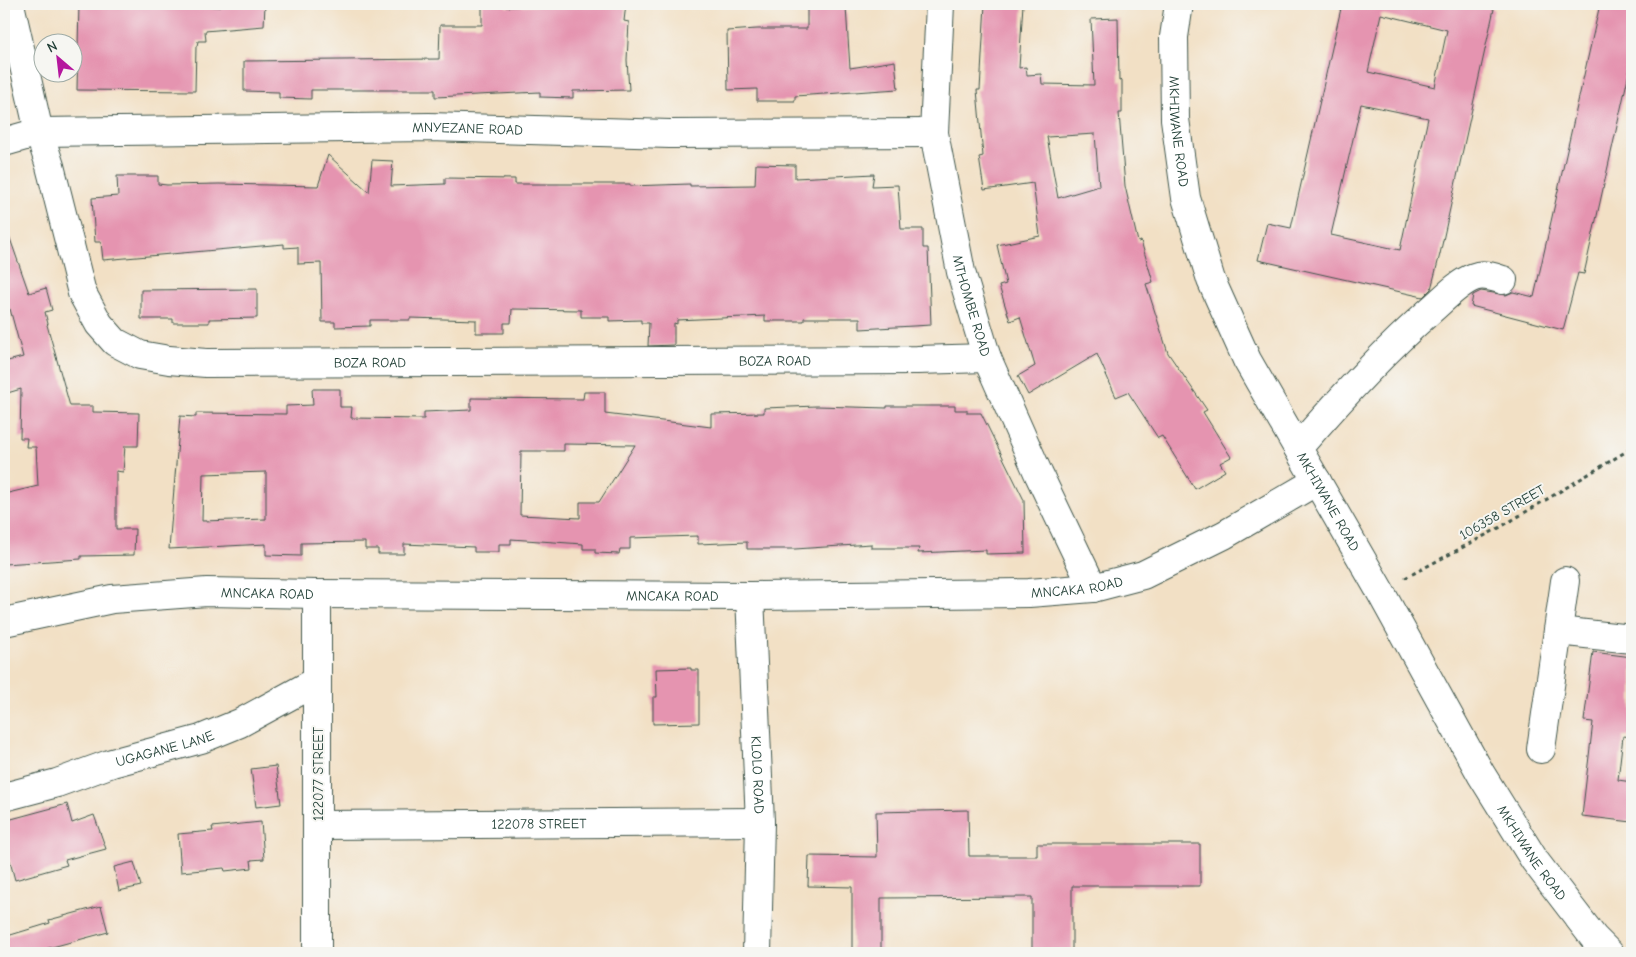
<svg xmlns="http://www.w3.org/2000/svg" width="1636" height="957" font-family="'Comic Neue',sans-serif">
	<style>
		.building { fill: #e594b0; fill-rule: evenodd }
		.lines { fill: none; stroke-linecap: round; stroke-linejoin: round }
		.minor-casing { stroke: #3f554a; stroke-width: 30 }
		.path { stroke: #3f554a; stroke-width: 3; stroke-dasharray: 4 4; stroke-linecap: butt }
		.minor { stroke: #fff; stroke-width: 28 }
		.labels { text-anchor: middle; stroke-width: 4; stroke-linejoin: round; paint-order: stroke }
		.street-label { font-size: 14px; fill: #1f3d34; stroke: #f6f6f2 }
	</style>
	<rect width="100%" height="100%" fill="#f6f6f2"/>
	<filter id="ink" filterUnits="userSpaceOnUse"><feTurbulence type="fractalNoise" baseFrequency=".02" numOctaves="2"/><feDisplacementMap in="SourceGraphic" scale="10" xChannelSelector="R" yChannelSelector="G"/><feConvolveMatrix kernelMatrix="1 2 1 2 8 2 1 2 1" color-interpolation-filters="sRGB"/></filter>
	<filter id="wash" filterUnits="userSpaceOnUse"><feTurbulence type="fractalNoise" baseFrequency=".0096" numOctaves="4" result="noise"/><feDisplacementMap in="SourceGraphic" scale="20" xChannelSelector="R" yChannelSelector="G"/><feGaussianBlur stdDeviation="1.12" result="paint"/><feColorMatrix in="noise" values="0 0 0 0 0 0 0 0 0 0 0 0 0 0 0 0 0 1.4 0 .05"/><feComposite in="paint" operator="in"/></filter>
	<g filter="url(#wash)">
		<rect width="100%" height="100%" fill="#f2e0c5"/>
		<g id="blocks">
			<g class="building">
				<polygon points="79,4 148,4 221,7 221,4 265,4 264,26 205,31 206,41 198,41 197,46 196,46 195,91 77,90"/>
				<polygon points="482,4 506,4 506,7 584,4 626,4 624,21 629,22 627,60 629,90 573,91 573,98 540,97 540,92 435,97 435,90 311,90 311,99 279,98 279,92 244,91 244,61 439,59 440,25 482,25"/>
				<path d="M985,4h38l-4,64 7,-1 1,8 14,-1 1,10 52,1 -3,-66 27,-1 1,63 3,-1v33h-3l6,73 13,56 3,-1 12,41 -7,2 22,69 39,57 -4,2 28,45 -11,6 5,8 -30,18 -33,-53 -4,2 -30,-46 -12,5 -19,-43 -69,41 -10,-19 17,-10 -15,-49 -10,4 -11,-35 7,-2 -9,-39 43,-9 -7,-53 -49,7 -5,-33 4,-1 -6,-66h3zM1095,134l4,52 -41,12 -11,-61z"/>
				<path d="M1342,4h126l26,5 -54,245 -9,35 -8,8 -165,-37 9,-37 24,5zM1381,14l66,16 -12,57 -67,-15zM1361,104l67,14 -28,132 -69,-15z"/>
				<polygon points="1600,4 1632,4 1632,59 1584,274 1578,273 1563,330 1471,306 1473,295 1481,291 1506,295 1513,292 1534,297"/>
				<polygon points="807,7 846,7 850,68 895,61 898,89 795,96 795,101 757,101 757,89 728,90 727,31 757,29 807,29"/>
				<polygon points="328,155 369,192 372,160 393,161 391,186 445,184 445,178 515,179 515,184 630,184 630,186 690,184 690,186 755,185 756,164 795,165 795,178 874,174 872,186 898,185 901,229 923,229 923,248 928,248 931,325 860,329 860,318 804,318 804,321 765,321 765,316 677,320 677,324 674,323 674,345 648,346 649,323 641,323 641,320 609,321 609,317 581,317 581,310 512,309 511,323 504,323 504,333 476,333 476,320 410,318 410,320 370,320 370,326 335,327 335,322 322,322 321,263 298,264 298,247 284,248 284,244 103,260 101,242 95,242 92,198 118,196 117,176 158,176 158,184 167,185 219,184 318,186"/>
				<polygon points="4,230 7,230 29,293 46,288 52,310 45,312 48,324 47,325 70,406 93,406 93,412 139,413 138,446 125,446 123,472 116,471 116,529 135,529 134,555 81,556 81,559 4,564 4,494 38,486 36,447 26,447 27,438 20,438 21,389 4,394 4,362 23,357 10,309 4,311"/>
				<polygon points="257,289 257,318 209,319 209,323 173,323 173,319 141,319 141,290"/>
				<path d="M312,389h28v18h12l-1,11 73,1v-7l47,-2v-12l112,1 1,-7h21v22l106,13v-13l53,-1v-5l53,-2 70,2v-2h68v4h12v3h14l43,87 1,53 -39,1v-4l-68,3 1,-5h-48v-4l-76,5h-48v-7l-49,2v-8l-68,2v11h-10l-1,5 -24,-1v-4h-12v-5l-72,-5v5h-12v8h-25v-5l-70,-3v10h-26v-5h-13v-7l-64,1v13l-35,-1v-11l-97,5 11,-133 16,1v-4l90,1v-8l27,-1zM564,444l71,1 -36,57h-19v16l-60,-3 1,-64h43zM266,472v47l-64,2 1,-47z"/>
				<polygon points="1593,652 1632,657 1632,737 1623,736 1618,780 1632,782 1632,822 1582,816 1593,722 1584,721"/>
				<polygon points="691,668 691,670 699,670 699,723 653,724 653,697 657,697 656,669"/>
				<polygon points="276,766 281,804 256,807 251,769"/>
				<polygon points="67,804 72,823 94,815 106,849 65,860 67,865 15,880 4,839 4,821"/>
				<polygon points="968,810 969,856 1037,856 1037,844 1200,844 1200,886 1072,886 1072,953 1032,953 1032,897 881,898 881,953 852,953 852,887 808,886 809,856 877,857 876,812"/>
				<polygon points="261,822 264,859 251,860 252,868 225,871 224,868 181,872 178,834 213,831 212,827"/>
				<polygon points="134,862 141,886 119,891 114,867"/>
				<polygon points="101,906 108,932 30,953 4,953 4,937 50,923 49,920"/>
			</g>
		</g>
	</g>
	<g filter="url(#ink)">
		<use href="#blocks" fill-opacity="0" stroke="#3f554a" stroke-width="1"/>
		<g class="lines">
			<defs>
				<g id="minor">
					<path id="s1" d="M10,4l29,128 11,34 32,127 17,31 16,18 25,13 29,5 37,3 711,-3 70,-2"/>
					<path id="s2" d="M940,4l-6,129 27,139 26,86 52,117 54,113"/>
					<path id="s3" d="M1179,4l-5,33 1,82 11,79 25,82 36,80 133,231 101,183 54,87 59,77 15,15"/>
					<path id="s4" d="M4,142l35,-10 390,-5 241,7 264,-1"/>
					<path d="M1298,448c42,-49 85,-96 133,-138 13,-11 27,-27 43,-33 10,-4 19,0 29,3"/>
					<path id="s5" d="M750,596l10,226 -3,131"/>
					<path id="s6" d="M4,622l108,-23 95,-7 110,2 433,2 279,-3 64,-5 50,-13 81,-40 93,-54"/>
					<polyline points="1558,631 1632,639"/>
					<polyline points="1541,749 1565,581"/>
					<path id="s7" d="M4,797l53,-14 55,-20 89,-24 39,-16 77,-42"/>
					<path id="s8" d="M318,825l442,-3"/>
					<polyline points="317,953 317,594"/>
				</g>
			</defs>
			<use href="#minor" class="minor-casing"/>
			<polyline class="path" points="1405,578 1499,528 1632,448"/>
			<use href="#minor" class="minor"/>
		</g>
	</g>
	<g class="labels">
		<g class="street-label">
			<text dy="5" stroke="none"><textPath href="#s4" startOffset="465">MNYEZANE ROAD</textPath></text>
			<text dy="5" stroke="none"><textPath href="#s3" startOffset="128">MKHIWANE ROAD</textPath></text>
			<text dy="5" stroke="none"><textPath href="#s2" startOffset="306">MTHOMBE ROAD</textPath></text>
			<text dy="5" stroke="none"><textPath href="#s1" startOffset="1021">BOZA ROAD</textPath></text>
			<text dy="5" stroke="none"><textPath href="#s1" startOffset="616">BOZA ROAD</textPath></text>
			<text dy="5" stroke="none"><textPath href="#s3" startOffset="532">MKHIWANE ROAD</textPath></text>
			<text transform="translate(1502 512) rotate(-30)" y="5">106358 STREET</text>
			<text dy="5" stroke="none"><textPath href="#s6" startOffset="1076">MNCAKA ROAD</textPath></text>
			<text dy="5" stroke="none"><textPath href="#s6" startOffset="266">MNCAKA ROAD</textPath></text>
			<text dy="5" stroke="none"><textPath href="#s6" startOffset="671">MNCAKA ROAD</textPath></text>
			<text dy="5" stroke="none"><textPath href="#s7" startOffset="168">UGAGANE LANE</textPath></text>
			<text transform="translate(318 774) rotate(-90)" y="5">122077 STREET</text>
			<text dy="5" stroke="none"><textPath href="#s5" startOffset="179">KLOLO ROAD</textPath></text>
			<text dy="5" stroke="none"><textPath href="#s8" startOffset="221">122078 STREET</textPath></text>
			<text dy="5" stroke="none"><textPath href="#s3" startOffset="938">MKHIWANE ROAD</textPath></text>
		</g>
	</g>
	<rect width="1636" height="957" fill="none" stroke="#f6f6f2" stroke-width="20"/>
	<g transform="translate(58 58) rotate(332)"><circle r="24" fill="#f6f6f2" stroke="#a0aca6"/>
	<path d="M0-4L9 19L0 12L-9 19Z" fill="#b5179e"/>
	<text y="-8" font-size="14" font-weight="bold" text-anchor="middle" fill="#1f3d34">N</text>
	</g>
</svg>
